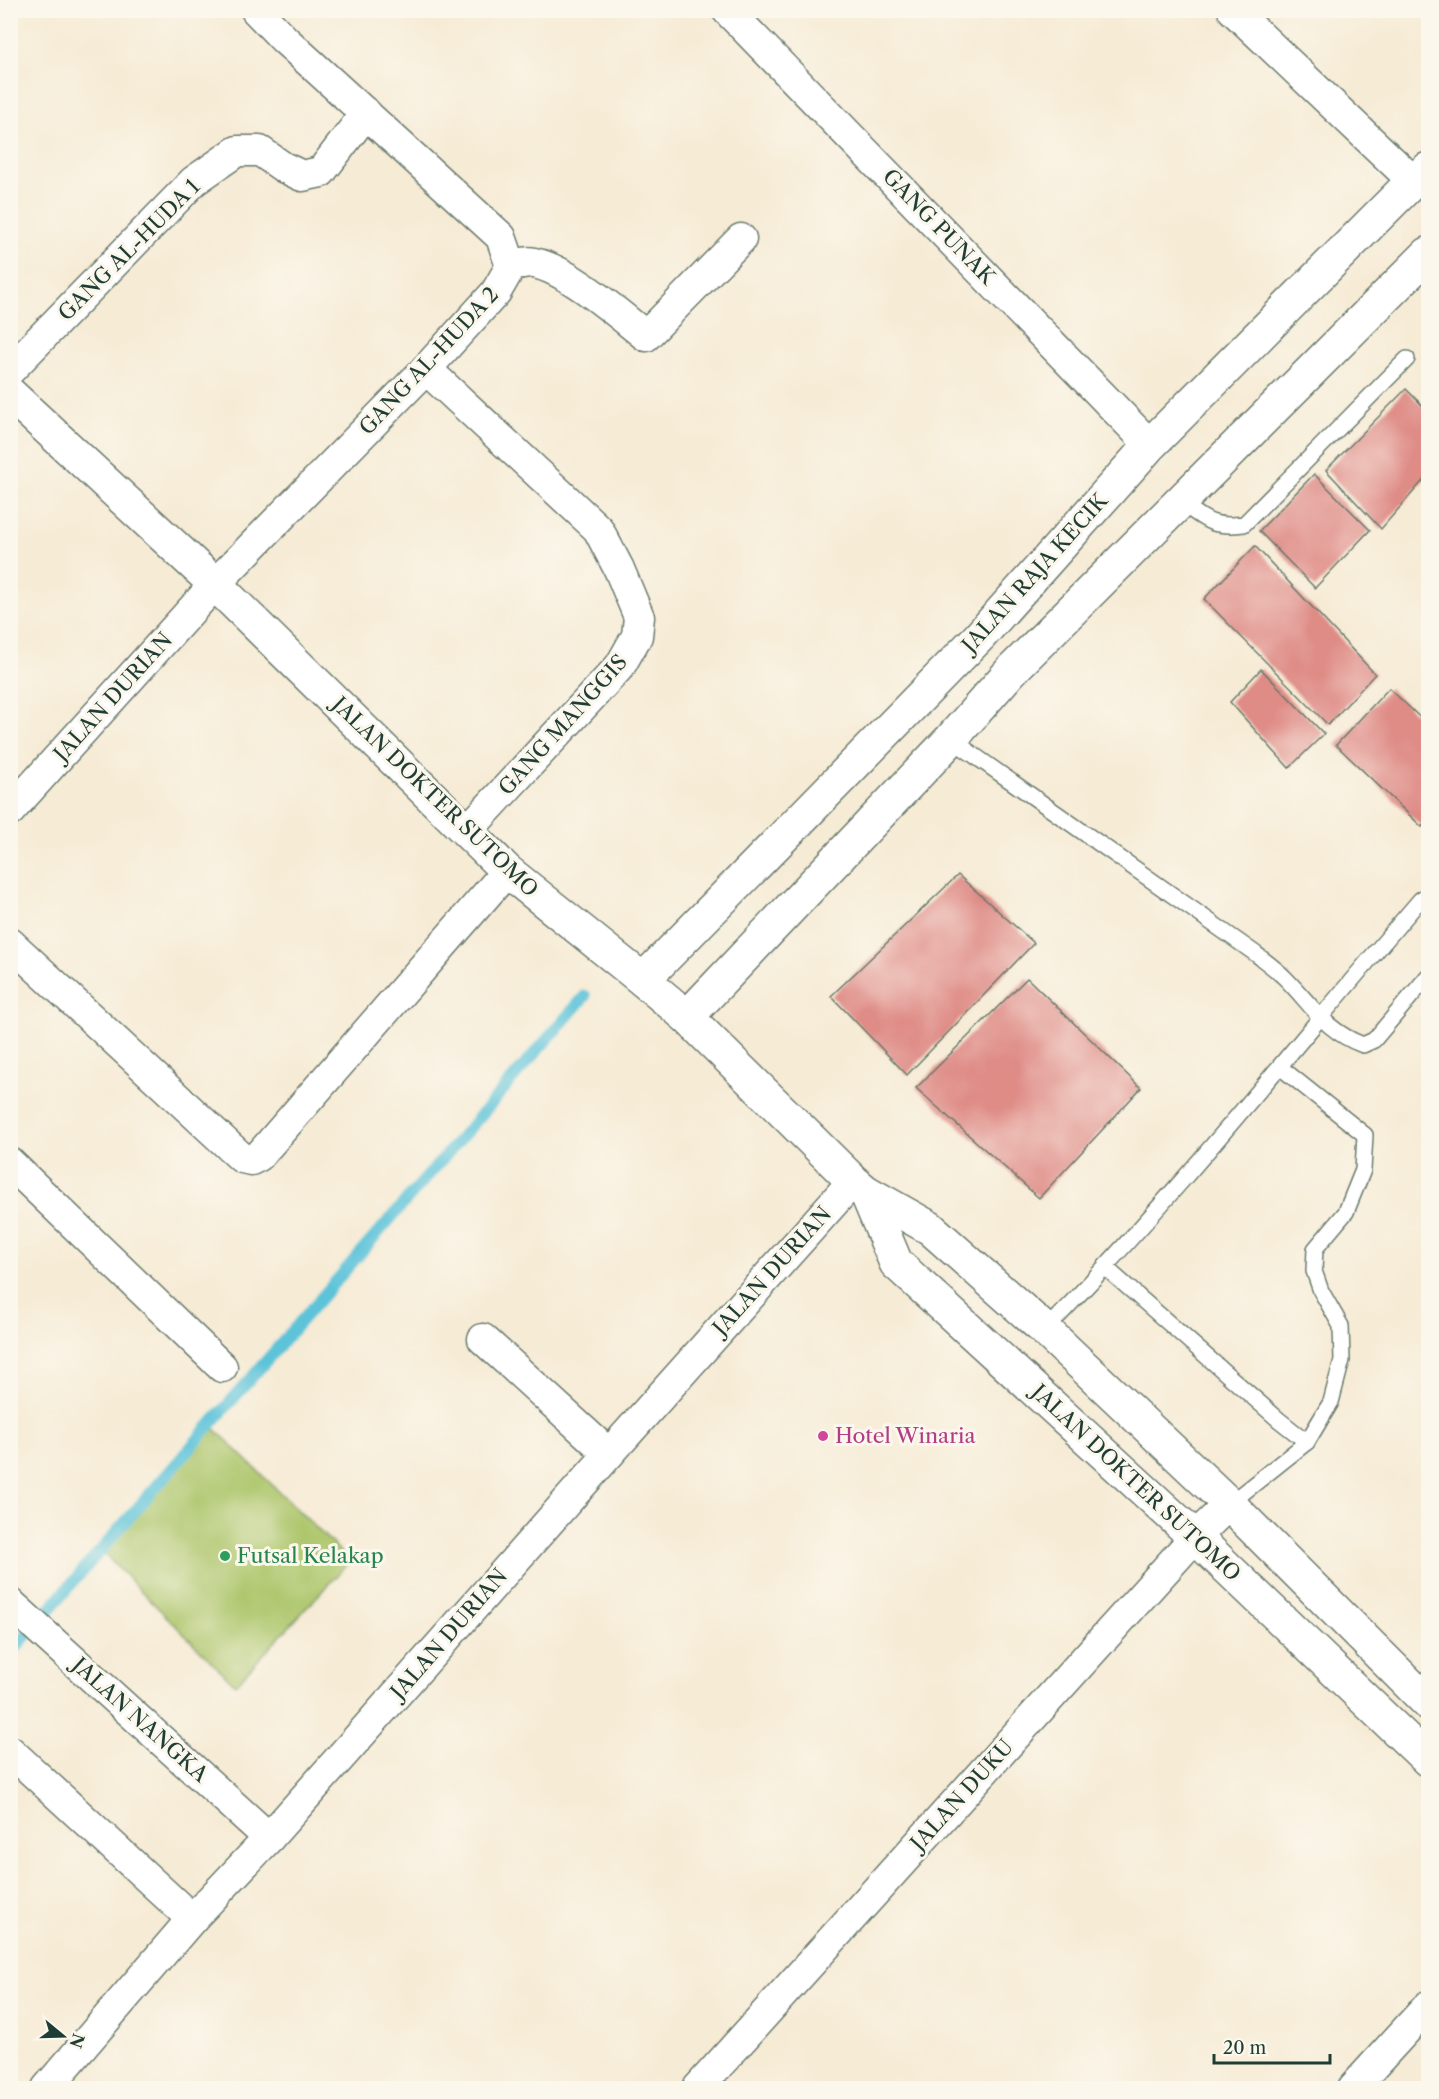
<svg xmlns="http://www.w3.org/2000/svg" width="1439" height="2099" font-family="'Libre Caslon Text',serif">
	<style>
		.green { fill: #adc66c; stroke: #668250; stroke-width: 1.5 }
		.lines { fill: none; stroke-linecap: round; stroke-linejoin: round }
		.stream { stroke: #5cc3d9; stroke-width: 12 }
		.building { fill: #df8b86 }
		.service-casing { stroke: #6a7a6c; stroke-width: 18 }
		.minor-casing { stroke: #6a7a6c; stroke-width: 33 }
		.tertiary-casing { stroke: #6a7a6c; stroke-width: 36 }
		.secondary-casing { stroke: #6a7a6c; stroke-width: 36 }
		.service { stroke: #fff; stroke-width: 15 }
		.minor { stroke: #fff; stroke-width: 30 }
		.tertiary { stroke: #fff; stroke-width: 33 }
		.secondary { stroke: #fff; stroke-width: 33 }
		.hotel-dot { fill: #d1479c; stroke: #fbf7ec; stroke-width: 2 }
		.leisure-dot { fill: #2e9e5b; stroke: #fbf7ec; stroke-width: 2 }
		.labels { text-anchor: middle; stroke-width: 6; stroke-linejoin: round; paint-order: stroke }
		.street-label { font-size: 21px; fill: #1f3d34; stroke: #fbf7ec }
		.hotel-label { font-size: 21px; fill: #b23c85; stroke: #fbf7ec; text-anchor: start }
		.leisure-label { font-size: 21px; fill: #27864d; stroke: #fbf7ec; text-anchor: start }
	</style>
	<rect width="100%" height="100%" fill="#fbf7ec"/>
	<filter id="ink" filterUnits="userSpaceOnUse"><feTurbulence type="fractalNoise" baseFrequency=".0167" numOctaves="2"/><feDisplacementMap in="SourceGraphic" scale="12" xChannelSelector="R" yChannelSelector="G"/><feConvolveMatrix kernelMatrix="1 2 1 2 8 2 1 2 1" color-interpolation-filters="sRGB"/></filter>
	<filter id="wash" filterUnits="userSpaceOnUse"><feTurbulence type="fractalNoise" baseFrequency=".008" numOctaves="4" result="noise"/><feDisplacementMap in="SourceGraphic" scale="24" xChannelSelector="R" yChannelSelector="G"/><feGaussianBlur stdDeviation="1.35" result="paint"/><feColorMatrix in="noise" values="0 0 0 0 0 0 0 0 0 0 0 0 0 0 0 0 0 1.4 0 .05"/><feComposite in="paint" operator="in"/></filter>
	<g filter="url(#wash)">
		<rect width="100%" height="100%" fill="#f6ebd5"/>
		<polygon class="green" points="212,1426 350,1561 235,1685 101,1551"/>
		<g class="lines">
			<polyline class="stream" points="10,1654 585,996"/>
		</g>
		<g id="blocks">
			<g class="building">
				<polygon points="1406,389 1428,411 1428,475 1381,529 1326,470"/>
				<polygon points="1314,474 1370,530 1315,588 1259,531"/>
				<polygon points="1255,546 1375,674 1328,725 1204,599"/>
				<polygon points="1261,669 1324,734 1289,768 1230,702"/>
				<polygon points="1389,688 1428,725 1428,819 1422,827 1336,745"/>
				<polygon points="958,875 1034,943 907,1075 831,996"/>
				<polygon points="1027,978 1141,1088 1039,1198 916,1088"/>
			</g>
		</g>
	</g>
	<g filter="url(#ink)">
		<use href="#blocks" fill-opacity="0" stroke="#6a7a6c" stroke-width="1.5"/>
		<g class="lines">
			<defs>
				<g id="service">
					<path d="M1179,501c27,19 31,27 65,23l163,-165"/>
					<path d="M951,739l305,215c10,8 20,15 29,24 27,27 40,53 78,67l11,-5 54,-64"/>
					<polyline points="1280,1067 1365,1135 1363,1170 1346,1212 1315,1249 1314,1271 1321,1291 1341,1326 1342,1360 1331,1402 1307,1442"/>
					<polyline points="1106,1268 1279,1420 1307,1442 1229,1504"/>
					<path d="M1045,1330c133,-136 251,-286 375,-430l8,-6"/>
				</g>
				<g id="minor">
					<polyline points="727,10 1150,445"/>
					<polyline points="1233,10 1413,181"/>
					<path d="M511,266c7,-2 16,-5 23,-3 33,6 84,51 112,73l95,-97"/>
					<polyline points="426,369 598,529 619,569 639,617 637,636 620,666 467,831"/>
					<polyline points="10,370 194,181 237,151 260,151 283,167 302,176 321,172 366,113"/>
					<polyline points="10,811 215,584 426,369 496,292 511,266 501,237 284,39 256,10"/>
					<polyline points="10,943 242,1158 251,1160 259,1156 507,871"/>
					<polyline points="10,1163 222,1367"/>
					<polyline points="483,1339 609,1454"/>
					<polyline points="10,1603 269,1838"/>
					<polyline points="10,1751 192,1919"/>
					<polyline points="47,2088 192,1919 269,1838 609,1454 853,1181"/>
					<polyline points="698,2088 1195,1537 1229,1504"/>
					<polyline points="1353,2088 1428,2006"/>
				</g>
				<polyline id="tertiary" points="10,394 215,584 507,871 643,980"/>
				<g id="secondary">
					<polyline points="1428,169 1413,181 1150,445 979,637 643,980 687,1017 853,1181 866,1192 930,1228 1045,1330 1229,1504 1428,1703"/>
					<polyline points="687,1017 951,739 1011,671 1428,254"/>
					<polyline points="866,1192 896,1263 1195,1537 1428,1760"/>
				</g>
			</defs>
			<use href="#service" class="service-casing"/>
			<use href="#minor" class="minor-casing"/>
			<use href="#tertiary" class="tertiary-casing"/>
			<use href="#secondary" class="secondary-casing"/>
			<use href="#service" class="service"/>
			<use href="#minor" class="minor"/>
			<use href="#tertiary" class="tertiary"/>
			<use href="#secondary" class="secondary"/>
		</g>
	</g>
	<circle class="hotel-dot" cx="823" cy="1436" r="6"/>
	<circle class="leisure-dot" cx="225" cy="1556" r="6"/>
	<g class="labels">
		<g class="street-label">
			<text transform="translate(939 227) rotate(46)" y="7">GANG PUNAK</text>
			<text transform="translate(129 250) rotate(-45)" y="7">GANG AL-HUDA 1</text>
			<text transform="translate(429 361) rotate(-47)" y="7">GANG AL-HUDA 2</text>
			<text transform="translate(1035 573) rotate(-48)" y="7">JALAN RAJA KECIK</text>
			<text transform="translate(113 697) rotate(-48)" y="7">JALAN DURIAN</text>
			<text transform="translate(563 725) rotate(-48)" y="7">GANG MANGGIS</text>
			<text transform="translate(435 797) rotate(44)" y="7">JALAN DOKTER SUTOMO</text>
			<text transform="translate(772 1271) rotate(-48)" y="7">JALAN DURIAN</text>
			<text transform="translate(1136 1483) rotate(43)" y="7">JALAN DOKTER SUTOMO</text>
			<text transform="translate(449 1634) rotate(-49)" y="7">JALAN DURIAN</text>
			<text transform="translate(140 1720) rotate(42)" y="7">JALAN NANGKA</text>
			<text transform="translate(962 1795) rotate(-48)" y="7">JALAN DUKU</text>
		</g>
		<g class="hotel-label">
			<text x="835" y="1443">Hotel Winaria</text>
		</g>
		<g class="leisure-label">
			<text x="237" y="1563">Futsal Kelakap</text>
		</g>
	</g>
	<rect width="1439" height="2099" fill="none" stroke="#fbf7ec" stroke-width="36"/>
	<g transform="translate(63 2036) rotate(109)" stroke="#fbf7ec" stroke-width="4.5" paint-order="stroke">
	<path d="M0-4.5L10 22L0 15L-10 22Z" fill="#1f3d34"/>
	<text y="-9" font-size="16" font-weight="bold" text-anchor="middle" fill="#1f3d34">N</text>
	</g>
	<path d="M1214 2054v9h116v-9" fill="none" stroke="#1f3d34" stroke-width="3"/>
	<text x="1223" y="2054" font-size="18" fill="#1f3d34" stroke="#fbf7ec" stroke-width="4.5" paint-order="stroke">20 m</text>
</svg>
